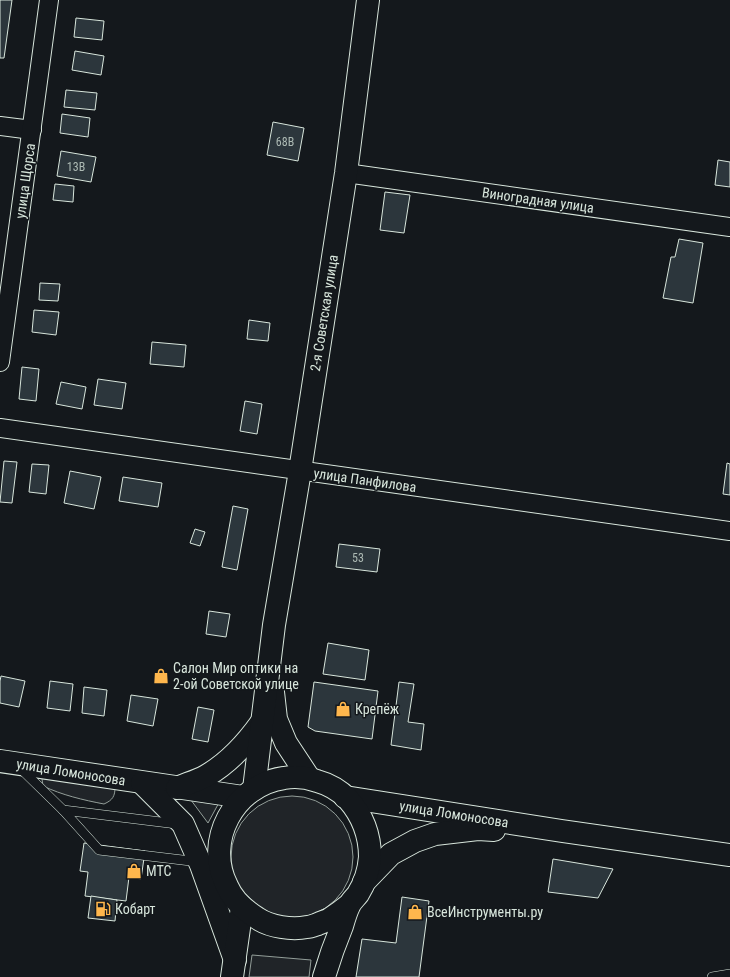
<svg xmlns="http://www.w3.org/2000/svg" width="730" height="977" font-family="'Roboto Condensed',sans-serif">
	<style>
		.green { fill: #202428; stroke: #939e99 }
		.building { fill: #2c363c; stroke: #d8e6dc }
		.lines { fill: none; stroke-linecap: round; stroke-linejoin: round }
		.service-casing { stroke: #d8e6dc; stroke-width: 10 }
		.minor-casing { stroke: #d8e6dc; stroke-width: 20 }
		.tertiary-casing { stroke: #d8e6dc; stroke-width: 24 }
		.primary-casing { stroke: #d8e6dc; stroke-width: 24 }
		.service { stroke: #14181c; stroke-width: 9 }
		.minor { stroke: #14181c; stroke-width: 18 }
		.tertiary { stroke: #14181c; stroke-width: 22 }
		.primary { stroke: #14181c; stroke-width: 22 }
		.labels { text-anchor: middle; stroke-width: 3; stroke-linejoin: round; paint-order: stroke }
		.number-label { font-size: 12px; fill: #adbab4 }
		.street-label { font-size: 14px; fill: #d8e6dc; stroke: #14181c }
		.poi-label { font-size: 14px; fill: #d8e6dc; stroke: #14181c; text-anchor: start }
	</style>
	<rect width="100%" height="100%" fill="#14181c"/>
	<g class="green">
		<path d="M45,774l70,13c0,9 -2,13 -11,17 -21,-4 -42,-9 -61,-18l-1,-7z"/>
		<polygon points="185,792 222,797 208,823"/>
		<circle cx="292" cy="857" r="61"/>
		<polygon points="252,955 311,960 309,977 249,977"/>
	</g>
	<g class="building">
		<polygon points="0,0 12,0 4,58 0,58"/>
		<polygon points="76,18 104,21 102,40 74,37"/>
		<polygon points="75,51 104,56 101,75 72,70"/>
		<polygon points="66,90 97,93 95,110 64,107"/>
		<polygon points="62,114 90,118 88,137 60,133"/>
		<polygon points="273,122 304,128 298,161 267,155"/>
		<polygon points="61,151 96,157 91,182 57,176"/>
		<polygon points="718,160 730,162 730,187 715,185"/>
		<polygon points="55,184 74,186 73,202 53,200"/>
		<polygon points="385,192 410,195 404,233 380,230"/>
		<polygon points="679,239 703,243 693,303 663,298 671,257 675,257"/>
		<polygon points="40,283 60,284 58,301 39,300"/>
		<polygon points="34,310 59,312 56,335 32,332"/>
		<polygon points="249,320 270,323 268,341 247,339"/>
		<polygon points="152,342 186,345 184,367 150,364"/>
		<polygon points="22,367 39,369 36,401 19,399"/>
		<polygon points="98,379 126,383 122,409 94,405"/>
		<polygon points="61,382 86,387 82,409 56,404"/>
		<polygon points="245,401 262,404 257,434 240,431"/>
		<polygon points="4,461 17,462 12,503 0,502"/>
		<polygon points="727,463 730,464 730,495 723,494"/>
		<polygon points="32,464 49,465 46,494 29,492"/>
		<polygon points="70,471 101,477 94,509 64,503"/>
		<polygon points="123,477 162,483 158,507 119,501"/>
		<polygon points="233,506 248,509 237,570 222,567"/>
		<polygon points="195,529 205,532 200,546 190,543"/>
		<polygon points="339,544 380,549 377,572 336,567"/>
		<polygon points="209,611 230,614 226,637 206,634"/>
		<polygon points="328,643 369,650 365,680 323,674"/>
		<polygon points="1,676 25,681 19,707 0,703 0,681"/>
		<polygon points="50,681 73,684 70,711 47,708"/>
		<polygon points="314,682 378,691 372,739 315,731 308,727"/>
		<polygon points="399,682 414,684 408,722 424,724 421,750 391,745"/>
		<polygon points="84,687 107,690 104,716 82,713"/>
		<polygon points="131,695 158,699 153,726 127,721"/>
		<polygon points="198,707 214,710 208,742 192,739"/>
		<polygon points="84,843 145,851 141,879 129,877 126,901 85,896 88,872 80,871"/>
		<polygon points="553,859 613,869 598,898 548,892"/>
		<polygon points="91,896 117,900 115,921 88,918"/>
		<polygon points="402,897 429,901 419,977 356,977 362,939 396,943"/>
	</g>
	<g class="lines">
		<defs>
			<g id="service">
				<polyline points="20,768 63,810 177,824"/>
				<polyline points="63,810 99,850 199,862"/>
				<polyline points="712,977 730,974"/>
			</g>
			<g id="minor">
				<polyline points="0,126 32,130"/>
				<polyline points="346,173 730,227"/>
				<polyline points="0,362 49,0"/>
				<polyline points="0,428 730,531"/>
			</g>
			<g id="tertiary">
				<polyline points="0,761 243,797"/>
				<polyline points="142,783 183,824 201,865 235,960"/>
				<polyline points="345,797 562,831 730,855"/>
				<polyline points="364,882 391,854 415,841 435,834 478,829 494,830"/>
			</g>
			<g id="primary">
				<polyline points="273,692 276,719 286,743 309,778"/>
				<path d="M177,788c9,-4 20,-7 29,-12 23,-13 40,-32 55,-53"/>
				<polyline points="254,789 274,625 300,471 346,173 368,0"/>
				<polyline points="232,977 242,907"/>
				<path d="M324,977c5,-17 11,-34 18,-51 2,-7 4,-14 7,-20 2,-5 6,-8 9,-12 7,-11 11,-25 12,-37 0,-22 -8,-42 -22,-58 -9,-9 -20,-15 -31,-18 -11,-4 -22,-5 -33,-3 -50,7 -80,63 -57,108 6,14 17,24 30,32 13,9 35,12 50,9 4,0 8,-2 11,-3 4,-2 8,-3 12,-5 6,-4 13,-9 19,-14"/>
			</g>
		</defs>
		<use href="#service" class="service-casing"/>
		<use href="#minor" class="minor-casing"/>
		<use href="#tertiary" class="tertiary-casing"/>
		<use href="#primary" class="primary-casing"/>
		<use href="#service" class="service"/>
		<use href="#minor" class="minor"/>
		<use href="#tertiary" class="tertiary"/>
		<use href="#primary" class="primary"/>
	</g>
	<defs>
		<symbol id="shop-bare" viewBox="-9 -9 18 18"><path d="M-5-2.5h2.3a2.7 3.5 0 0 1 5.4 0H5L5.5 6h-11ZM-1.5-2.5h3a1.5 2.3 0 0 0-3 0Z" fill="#ffb74d" stroke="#14181c" stroke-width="2.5" paint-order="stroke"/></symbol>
		<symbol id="fuel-bare" viewBox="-9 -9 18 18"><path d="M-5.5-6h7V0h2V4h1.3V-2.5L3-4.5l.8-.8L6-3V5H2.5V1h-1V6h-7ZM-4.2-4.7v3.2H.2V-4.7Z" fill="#ffb74d" stroke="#14181c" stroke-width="2.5" paint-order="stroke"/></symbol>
	</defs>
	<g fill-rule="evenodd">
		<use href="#shop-bare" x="150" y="665" width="22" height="22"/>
		<use href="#shop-bare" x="332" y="698" width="22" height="22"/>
		<use href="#shop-bare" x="123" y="860" width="22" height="22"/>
		<use href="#fuel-bare" x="92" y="898" width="22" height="22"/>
		<use href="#shop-bare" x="404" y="901" width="22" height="22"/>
	</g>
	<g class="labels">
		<g class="number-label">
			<text x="285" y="146">68В</text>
			<text x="76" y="171">13В</text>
			<text x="358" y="562">53</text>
		</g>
		<g class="street-label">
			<text transform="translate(25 181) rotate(-82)" y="5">улица Щорса</text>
			<text transform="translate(538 200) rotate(8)" y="5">Виноградная улица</text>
			<text transform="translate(324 313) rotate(-81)" y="5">2-я Советская улица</text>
			<text transform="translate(365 480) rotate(8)" y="5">улица Панфилова</text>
			<text transform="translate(71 772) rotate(9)" y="5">улица Ломоносова</text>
			<text transform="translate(454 814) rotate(9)" y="5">улица Ломоносова</text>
		</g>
		<g class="poi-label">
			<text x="173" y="673">Салон Мир оптики на<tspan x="173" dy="16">2-ой Советской улице</tspan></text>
			<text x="355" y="714">Крепёж</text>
			<text x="146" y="876">МТС</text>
			<text x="115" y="914">Кобарт</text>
			<text x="427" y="917">ВсеИнструменты.ру</text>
		</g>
	</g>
</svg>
